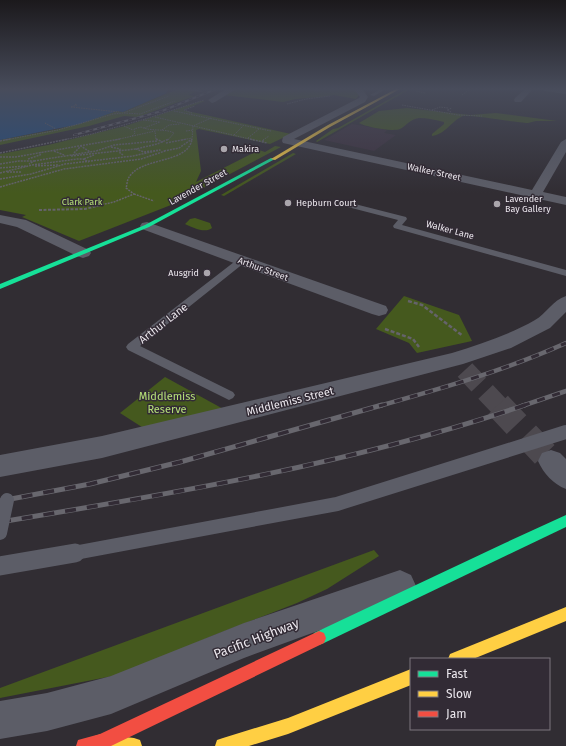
<svg xmlns="http://www.w3.org/2000/svg" width="566" height="746" font-family="'Fira Sans',sans-serif">
	<style>
		.education { fill: #3c303d }
		.green { fill: #45591e }
		.water { fill: #204c81 }
		.lines { fill: none; stroke-linecap: round; stroke-linejoin: round }
		.street-tunnel-far1 { stroke: #4d494f; stroke-width: 20; stroke-dasharray: 20 10; stroke-linecap: butt }
		.street-tunnel { stroke: #4d494f; stroke-width: 27; stroke-dasharray: 27 14; stroke-linecap: butt }
		.path-far3 { stroke: #65636b; stroke-width: 1; stroke-dasharray: 1.5 1; stroke-linecap: butt }
		.path-far2 { stroke: #65636b; stroke-width: 1.5; stroke-dasharray: 2 1; stroke-linecap: butt }
		.path-far1 { stroke: #65636b; stroke-width: 2; stroke-dasharray: 3 1.5; stroke-linecap: butt }
		.path { stroke: #65636b; stroke-width: 2.5; stroke-dasharray: 4 2; stroke-linecap: butt }
		.lane { fill: #5c5d67; fill-rule: evenodd }
		.street { fill: #5c5d67; fill-rule: evenodd }
		.fast { fill: #16e098; fill-rule: evenodd }
		.slow { fill: #ffcf43; fill-rule: evenodd }
		.jam { fill: #f24e42; fill-rule: evenodd }
		.rail-far2-casing { stroke: #68676e; stroke-width: 2 }
		.rail-far1-casing { stroke: #68676e; stroke-width: 4.5 }
		.rail-casing { stroke: #68676e; stroke-width: 5 }
		.rail-far2 { stroke: #322b35; stroke-width: 1.5; stroke-dasharray: 4; stroke-linecap: butt }
		.rail-far1 { stroke: #322b35; stroke-width: 3; stroke-dasharray: 8; stroke-linecap: butt }
		.rail { stroke: #322b35; stroke-width: 3.5; stroke-dasharray: 11; stroke-linecap: butt }
		.path-bridge { stroke: #65636b; stroke-width: 1; stroke-dasharray: 1.5 1; stroke-linecap: butt }
		.lane-bridge-far1 { stroke: #5c5d67; stroke-width: 14 }
		.lane-bridge { stroke: #5c5d67; stroke-width: 19 }
		.poi-dot { fill: #aaa6ac; stroke: #322b35; stroke-width: 1.5 }
		.labels { text-anchor: middle; stroke-width: 3; stroke-linejoin: round; paint-order: stroke }
		.far-poi-label { font-size: 9px; fill: #ebe7ed; stroke: #322b35; text-anchor: start }
		.far-street-label { font-size: 9px; fill: #ebe7ed; stroke: #322b35 }
		.far-park-label { font-size: 9px; fill: #b6e078; stroke: #322b35 }
		.street-label { font-size: 11px; fill: #ebe7ed; stroke: #322b35 }
		.park-label { font-size: 11px; fill: #b6e078; stroke: #322b35 }
		.near-street-label { font-size: 13px; fill: #ebe7ed; stroke: #322b35 }
	</style>
	<rect width="100%" height="100%" fill="#312d33"/>
	<polygon class="education" points="352,124 387,130 384,133 396,135 374,151 324,140"/>
	<g class="green">
		<polygon points="178,89 202,89 188,95 194,96 203,93 138,117 124,116 89,126 0,145 0,140 59,129 117,111 123,112"/>
		<polygon points="235,89 363,89 366,93 360,94 356,99 334,95 315,98 318,97 296,99 283,102 224,95"/>
		<polygon points="407,89 410,89 317,142 316,141 333,129 338,128"/>
		<polygon points="201,101 205,101 183,110 291,134 270,144 199,129 196,130 201,171 196,182 259,150 265,152 275,146 281,147 171,205 79,241 22,217 26,215 0,210 0,154 48,145 125,126"/>
		<path d="M407,108l63,7 26,-2 61,8h-21l-8,2c-11,0 -59,-9 -65,-7 -12,5 -17,18 -31,20v-2l12,-10v-2c-8,-2 -17,-4 -25,-4 -9,1 -13,8 -19,11 -8,3 -34,-2 -41,-6l20,-12z"/>
		<polygon points="293,153 296,154 224,196 221,195"/>
		<path d="M195,218l15,5 2,5c-7,6 -20,-1 -27,-4l5,-5z"/>
		<polygon points="404,296 459,315 472,341 417,353 409,343 376,329"/>
		<polygon points="165,377 227,411 145,429 120,413"/>
		<polygon points="374,550 379,556 327,589 297,603 212,636 123,674 0,698 0,688"/>
	</g>
	<polygon class="water" points="0,89 169,89 166,93 167,93 123,112 117,111 80,124 0,140"/>
	<g class="lines">
		<polyline class="street-tunnel-far1" points="465,370 499,406"/>
		<polyline class="street-tunnel" points="498,405 551,461"/>
		<g class="path-far3">
			<polyline points="312,89 318,91 323,89"/>
			<polyline points="266,90 272,91"/>
			<polyline points="416,91 425,93"/>
			<polyline points="462,95 470,89"/>
			<polyline points="287,104 306,99 330,96"/>
			<polyline points="402,105 458,115 482,116"/>
			<polyline points="71,107 119,112"/>
			<polyline points="71,107 77,105 75,104"/>
			<polyline points="432,110 440,107 448,108"/>
			<polyline points="174,111 271,131"/>
			<polyline points="451,112 447,110 452,108"/>
			<polyline points="124,113 140,114 175,101"/>
			<polyline points="192,113 184,110 195,106"/>
			<polyline points="155,117 254,140"/>
			<polyline points="143,120 160,122"/>
			<polyline points="45,123 56,129"/>
			<polyline points="124,126 133,130"/>
			<polyline points="144,128 160,122"/>
			<polyline points="162,130 169,125 180,124"/>
			<polyline points="186,131 193,130"/>
			<polyline points="234,135 243,126"/>
			<path d="M132,136l3,-3 -1,-4 7,-2c11,5 23,1 33,6l-6,7"/>
			<polyline points="248,138 259,129"/>
			<polyline points="5,140 58,130 113,114 123,113 169,96"/>
			<polyline points="63,140 92,134 145,119"/>
			<polyline points="115,140 155,131 156,140"/>
			<polyline points="182,140 192,138"/>
			<polyline points="191,140 192,139"/>
			<polyline points="192,140 193,126 211,118"/>
			<polyline points="263,140 269,136"/>
		</g>
		<g class="path-far2">
			<polyline points="156,139 163,142"/>
			<polyline points="250,139 267,143"/>
			<polyline points="0,141 10,139"/>
			<polyline points="263,142 263,139"/>
			<polyline points="166,143 187,139"/>
			<polyline points="111,147 120,149 120,153 123,155"/>
			<polyline points="54,151 64,155"/>
			<polyline points="164,151 179,148 192,139"/>
			<polyline points="0,153 68,139"/>
			<polyline points="74,153 81,146 90,152"/>
			<polyline points="71,156 136,149"/>
			<polyline points="0,157 15,157 120,139"/>
			<polyline points="28,159 40,155 41,152"/>
			<polyline points="84,159 94,155"/>
			<polyline points="34,161 96,151 114,145 157,141"/>
			<polyline points="0,164 19,161 34,161 29,164"/>
			<polyline points="35,166 58,165"/>
			<polyline points="0,168 26,166"/>
			<polyline points="7,172 21,172"/>
			<polyline points="0,173 32,165 77,159 83,159 89,162"/>
			<polyline points="0,179 31,174 65,164 133,156 160,150 144,152 136,149 157,144 169,139"/>
			<polyline points="0,187 64,169 141,159 165,151"/>
			<polyline points="134,194 154,201"/>
			<path d="M96,206l18,-4 20,-8 -8,-6c1,-3 1,-6 2,-9 11,-23 60,-14 64,-40"/>
		</g>
		<polyline class="path-far1" points="39,210 85,209 101,205"/>
		<g class="path">
			<polyline points="408,301 422,305 463,336"/>
			<polyline points="385,329 413,339 419,347"/>
		</g>
		<g class="lane">
			<polygon points="180,89 193,89 203,91 201,92"/>
			<polygon points="381,89 386,89 374,96 370,95"/>
			<polygon points="340,201 343,201 406,217 407,219 402,225 566,270 566,276 394,228 393,226 398,220 340,205"/>
			<polygon points="241,258 246,261 244,263 140,346 233,392 235,395 233,398 229,400 225,398 128,350 126,347 128,344 238,259"/>
		</g>
		<g class="street">
			<polygon points="226,89 236,89 215,102 212,103 208,100"/>
			<polygon points="354,89 362,89 368,97 365,102 294,139 532,190 561,142 566,139 566,152 543,192 566,197 566,205 283,143 282,141 283,137 359,98 360,97"/>
			<polygon points="525,89 533,89 521,102 515,102 514,100 515,98"/>
			<polygon points="541,89 566,90 566,94 545,91"/>
			<polygon points="0,215 26,220 89,250 91,253 89,256 83,258 77,256 17,227 0,223"/>
			<polygon points="147,222 386,306 388,310 386,314 379,316 372,314 142,229 140,226 142,223"/>
			<path d="M566,296v16l-16,16 -39,20 -48,16 -361,94 -102,19v-22l102,-19 350,-83c28,-9 57,-18 83,-33 11,-6 18,-20 31,-24z"/>
			<path d="M551,450l9,3 6,6v30c-13,-5 -22,-15 -28,-28l4,-8z"/>
			<polygon points="400,570 411,575 416,586 411,597 244,658 111,714 47,731 0,739 0,701 47,693 111,676 244,623"/>
		</g>
		<g class="fast">
			<polygon points="271,158 275,159 149,227 0,289 0,284 145,225"/>
			<polygon points="566,515 566,527 324,643 319,645 314,643 312,638 314,633 505,543"/>
		</g>
		<g class="slow">
			<polygon points="396,89 400,89 330,127 275,160 271,159 328,125"/>
			<polygon points="566,607 566,621 473,659 448,659 450,654"/>
			<polygon points="411,669 411,685 288,734 249,746 215,746 217,740 223,738 288,718"/>
			<polygon points="101,734 134,738 140,740 142,746 94,746 93,742 95,736"/>
		</g>
		<polygon class="jam" points="319,631 324,633 326,638 324,643 111,746 76,746 78,740 100,734"/>
		<defs>
			<polyline id="rail-far2" points="74,135 162,111 216,89"/>
			<g id="rail-far1">
				<path d="M379,406c64,-18 127,-36 187,-63"/>
				<polyline points="522,406 566,391"/>
			</g>
			<g id="rail">
				<polyline points="0,501 90,484 180,462 382,405"/>
				<path d="M0,522c177,-29 355,-59 525,-117"/>
			</g>
		</defs>
		<use href="#rail-far2" class="rail-far2-casing"/>
		<use href="#rail-far1" class="rail-far1-casing"/>
		<use href="#rail" class="rail-casing"/>
		<use href="#rail-far2" class="rail-far2"/>
		<use href="#rail-far1" class="rail-far1"/>
		<use href="#rail" class="rail"/>
		<polyline class="path-bridge" points="145,119 204,100"/>
		<g class="lane-bridge-far1">
			<polyline points="0,533 7,500"/>
			<polyline points="69,554 337,504 566,432"/>
		</g>
		<polyline class="lane-bridge" points="0,566 75,553"/>
	</g>
	<linearGradient id="sky" x2="0" y2="1"><stop stop-color="#1b191c"/><stop offset="0.46" stop-color="#484c5b"/><stop offset="1" stop-color="#484c5b" stop-opacity="0"/></linearGradient>
	<rect width="566" height="193" fill="url(#sky)"/>
	<g class="poi-dot">
		<circle cx="224" cy="149" r="4"/>
		<circle cx="288" cy="203" r="4"/>
		<circle cx="497" cy="204" r="4"/>
		<circle cx="207" cy="273" r="4"/>
	</g>
	<g class="labels">
		<g class="far-poi-label">
			<text x="232" y="152">Makira</text>
			<text x="505" y="202">Lavender<tspan x="505" dy="10">Bay Gallery</tspan></text>
			<text x="296" y="206">Hepburn Court</text>
			<text x="199" y="276" text-anchor="end">Ausgrid</text>
		</g>
		<g class="far-street-label">
			<text transform="translate(434 172) rotate(12)" y="3">Walker Street</text>
			<text transform="translate(198 187) rotate(-29)" y="3">Lavender Street</text>
			<text transform="translate(450 230) rotate(15)" y="3">Walker Lane</text>
			<text transform="translate(263 269) rotate(20)" y="3">Arthur Street</text>
		</g>
		<g class="far-park-label">
			<text x="82" y="205">Clark Park</text>
		</g>
		<g class="street-label">
			<text transform="translate(163 323) rotate(-38)" y="4">Arthur Lane</text>
			<text transform="translate(290 401) rotate(-14)" y="4">Middlemiss Street</text>
		</g>
		<g class="park-label">
			<text x="167" y="400">Middlemiss<tspan x="167" dy="13">Reserve</tspan></text>
		</g>
		<g class="near-street-label">
			<text transform="translate(256 638) rotate(-21)" y="5">Pacific Highway</text>
		</g>
	</g>
	<rect x="410" y="658" width="140" height="72" fill="#322b35" stroke="#7c767f"/>
	<rect x="418" y="671" width="20" height="6" fill="#16e098" stroke="#7c767f"/>
	<text x="446" y="678" font-size="12" fill="#ebe7ed">Fast</text>
	<rect x="418" y="691" width="20" height="6" fill="#ffcf43" stroke="#7c767f"/>
	<text x="446" y="698" font-size="12" fill="#ebe7ed">Slow</text>
	<rect x="418" y="711" width="20" height="6" fill="#f24e42" stroke="#7c767f"/>
	<text x="446" y="718" font-size="12" fill="#ebe7ed">Jam</text>
</svg>
